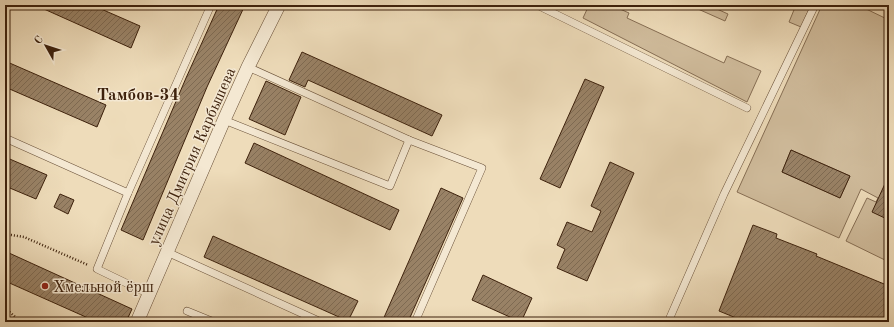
<svg xmlns="http://www.w3.org/2000/svg" width="894" height="327" font-family="'Old Standard TT',serif">
	<style>
		.grass { fill: #d0bc9c; stroke: #866e54; fill-rule: evenodd }
		.building { fill: url(#building-hatch); stroke: #3d210c }
		.lines { fill: none; stroke-linecap: round; stroke-linejoin: round }
		.service-casing { stroke: #695038; stroke-width: 8 }
		.minor-casing { stroke: #695038; stroke-width: 14 }
		.path { stroke: #3d210c; stroke-width: 2.5; stroke-dasharray: 1 2; stroke-linecap: butt }
		.service { stroke: #f4e8d2; stroke-width: 7 }
		.minor { stroke: #f4e8d2; stroke-width: 13 }
		.poi-dot { fill: #8f2418; stroke: #f4e8d2; stroke-width: 1.5 }
		.labels { text-anchor: middle; stroke-width: 3; stroke-linejoin: round; paint-order: stroke }
		.street-label { font-size: 16px; fill: #3d210c; stroke: #f4e8d2 }
		.poi-label { font-size: 16px; fill: #3d210c; stroke: #f4e8d2; text-anchor: start }
		.neighbourhood-label { font-size: 17px; font-weight: bold; fill: #3d210c; stroke: #f4e8d2 }
	</style>
	<defs>
		<pattern id="building-hatch" width="6" height="6" patternUnits="userSpaceOnUse"><rect width="6" height="6" fill="#998266"/><path d="M-1 1l2-2M0 6l6-6M5 7l2-2" fill="none" stroke="#7e6a52"/></pattern>
	</defs>
	<rect width="100%" height="100%" fill="#eedcba"/>
	<filter id="stains"><feTurbulence type="fractalNoise" baseFrequency=".005" numOctaves="4"/><feColorMatrix values="0 0 0 0 .2 0 0 0 0 .09 0 0 0 0 .02 0 0 0 .5 -.17"/></filter>
	<radialGradient id="worn" r=".72"><stop offset=".6" stop-color="#630" stop-opacity="0"/><stop offset="1" stop-color="#630" stop-opacity=".3"/></radialGradient>
	<g class="grass">
		<polygon points="589,5 611,5 629,13 627,18 724,63 727,56 761,71 747,102 583,18"/>
		<polygon points="689,5 708,5 728,14 725,21"/>
		<polygon points="796,5 811,5 801,27 789,22"/>
		<path d="M822,5h39l1,2 27,13v242l-43,-21 21,-43 9,4 2,-4 -17,-9 -22,49 -102,-46zM791,150l59,26 -10,22 -58,-26z"/>
	</g>
	<g class="building">
		<polygon points="35,5 92,5 140,26 131,48"/>
		<polygon points="219,5 245,5 207,87 143,240 121,230 186,78"/>
		<polygon points="302,52 442,115 432,136 308,80 305,87 289,80"/>
		<polygon points="5,61 106,105 97,127 5,87"/>
		<polygon points="585,79 604,87 560,188 540,179"/>
		<polygon points="266,81 301,97 285,135 249,119"/>
		<polygon points="254,143 399,210 390,230 245,163"/>
		<polygon points="791,150 850,176 840,198 782,172"/>
		<polygon points="5,157 47,175 36,199 5,186"/>
		<polygon points="610,162 634,173 587,281 557,268 565,249 557,245 567,222 592,232 601,211 591,206"/>
		<polygon points="889,175 889,220 872,212"/>
		<polygon points="441,188 463,198 408,322 382,322"/>
		<polygon points="60,194 74,200 68,214 54,207"/>
		<polygon points="753,225 777,234 776,238 817,254 816,256 889,286 889,306 883,322 746,322 719,311"/>
		<polygon points="213,236 358,301 348,321 204,257"/>
		<polygon points="9,253 132,309 126,322 97,322 5,281 5,261"/>
		<polygon points="483,275 532,298 521,322 472,300"/>
	</g>
	<g class="lines">
		<defs>
			<g id="service">
				<polyline points="537,5 747,108"/>
				<polyline points="248,67 409,140 482,168 415,322"/>
				<polyline points="224,120 390,186 409,140"/>
				<polyline points="5,138 128,193"/>
				<polyline points="167,252 321,322"/>
				<polyline points="149,294 97,269 128,193 211,5"/>
				<polyline points="187,311 214,322"/>
				<polyline points="668,322 724,194 815,5"/>
			</g>
			<polyline id="minor" points="137,322 224,120 248,67 279,5"/>
		</defs>
		<use href="#service" class="service-casing"/>
		<use href="#minor" class="minor-casing"/>
		<g class="path">
			<polyline points="5,234 24,237 88,265"/>
			<polyline points="5,308 21,322"/>
		</g>
		<use href="#service" class="service"/>
		<use href="#minor" class="minor"/>
	</g>
	<circle class="poi-dot" cx="45" cy="286" r="4"/>
	<g class="labels">
		<g class="street-label">
			<text transform="translate(191 156) rotate(-66)" y="6">улица Дмитрия Карбышева</text>
		</g>
		<g class="poi-label">
			<text x="53" y="292">Хмельной ёрш</text>
		</g>
		<g class="neighbourhood-label">
			<text x="138" y="100">Тамбов-34</text>
		</g>
	</g>
	<rect width="894" height="327" fill="none" stroke="#eedcba" stroke-width="20"/>
	<rect x="6" y="6" width="882" height="315" fill="none" stroke="#3d210c" stroke-width="2"/>
	<rect x="10" y="10" width="874" height="307" fill="none" stroke="#3d210c"/>
	<g transform="translate(46 46) rotate(309)" stroke="#f4e8d2" stroke-width="3" paint-order="stroke">
	<path d="M0-3L7 15L0 10L-7 15Z" fill="#3d210c"/>
	<text y="-6" font-size="11" font-weight="bold" text-anchor="middle" fill="#3d210c">С</text>
	</g>
	<rect width="100%" height="100%" filter="url(#stains)"/>
	<rect width="100%" height="100%" fill="url(#worn)"/>
</svg>
